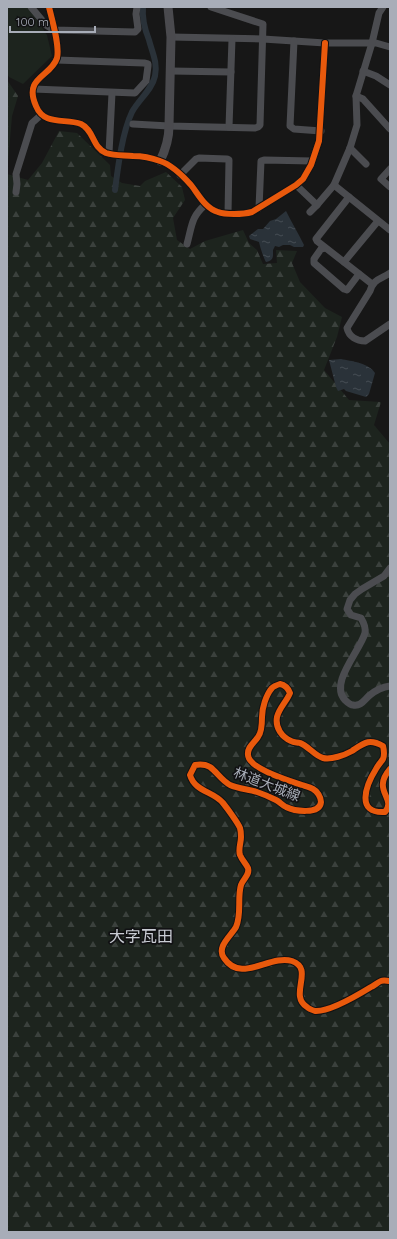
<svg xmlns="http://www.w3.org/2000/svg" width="397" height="1239" font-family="Quicksand,'Noto Sans JP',sans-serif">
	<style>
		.green { fill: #1d241e }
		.forest { fill: url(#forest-firs) }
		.water { fill: url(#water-ripples) }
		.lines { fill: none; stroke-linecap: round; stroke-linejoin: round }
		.canal { stroke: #2a3239; stroke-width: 6 }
		.street { stroke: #4b4c50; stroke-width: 7 }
		.secondary { stroke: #4a4a4e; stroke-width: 9 }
		.cycleway-casing { stroke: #111113; stroke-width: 8 }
		.cycleway { stroke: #e8590c; stroke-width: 6 }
		.labels { text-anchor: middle; stroke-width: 3.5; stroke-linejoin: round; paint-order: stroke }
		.street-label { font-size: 14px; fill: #a8adb8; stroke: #111113 }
		.quarter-label { font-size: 16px; fill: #c9ccd4; stroke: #111113 }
	</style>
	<defs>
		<pattern id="forest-firs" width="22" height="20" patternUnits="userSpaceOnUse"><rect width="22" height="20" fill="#1d241e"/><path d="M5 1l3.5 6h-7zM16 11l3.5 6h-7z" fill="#3b413d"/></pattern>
		<pattern id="water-ripples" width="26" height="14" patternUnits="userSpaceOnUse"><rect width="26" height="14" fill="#2a3239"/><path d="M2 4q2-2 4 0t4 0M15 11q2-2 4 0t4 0" fill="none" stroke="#464d54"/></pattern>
	</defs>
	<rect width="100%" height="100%" fill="#171717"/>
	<polygon class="green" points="9,7 28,7 47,35 52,56 23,84 9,77 7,74 7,9"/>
	<polygon class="forest" points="7,80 18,96 12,116 7,174 28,180 42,163 59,131 77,133 110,165 111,176 122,183 140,186 145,181 166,172 182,187 185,200 173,218 177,240 190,249 205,241 243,230 249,243 257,250 263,264 277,263 276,250 297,251 292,263 300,282 325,308 342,317 337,337 324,370 349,400 381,402 374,425 390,444 390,1232 7,1232"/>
	<g class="water">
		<path d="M286,211c6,12 12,22 18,34l-1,2h-9l-4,-2h-7l-4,2 -4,-1 -2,4c0,7 1,10 -7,12 -2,-3 -6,-15 -7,-20l-9,-3 -1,-3 9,-7h5l7,-8 6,-2z"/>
		<path d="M341,359c10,2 28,4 34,14l-6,21 -3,3 -20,-6 -2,-2 -6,2 -2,-4 -7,-27z"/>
	</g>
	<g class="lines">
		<path class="canal" d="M115,190c3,-23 7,-57 17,-78 7,-13 20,-22 23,-36 3,-13 -3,-24 -6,-36 -4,-10 -7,-22 -6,-33"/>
		<g class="street">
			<polyline points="31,7 46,25 54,30 135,32 138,29 136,14 137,7"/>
			<path d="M49,7c3,13 11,39 8,51 -6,19 -34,19 -21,48 8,20 29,12 45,18 13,6 11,23 25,29 9,3 18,2 27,3 9,0 19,2 27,5 12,4 23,15 31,24 8,10 14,23 27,27 5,2 11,2 16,2 6,0 11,0 18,-2l44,-27 7,-6 8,-14 8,-24 6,-98"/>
			<polyline points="171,37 263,39 325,43 376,43 390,47"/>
			<polyline points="294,41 290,126 294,129 321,131"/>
			<polyline points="171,71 231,72"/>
			<polyline points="363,71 376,76 390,85"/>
			<polyline points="33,89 135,93 146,81 148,66 148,64 144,63 56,60"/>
			<polyline points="356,96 363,99 390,129"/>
			<polyline points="133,124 169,126 255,128 258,127 260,125 263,24 211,7"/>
			<polyline points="229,127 232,39"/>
			<polyline points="350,148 366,164"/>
			<polyline points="109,153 112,93"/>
			<polyline points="390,169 381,179 390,187"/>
			<polyline points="180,175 196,159 199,158 227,159 229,160 228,214"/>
			<polyline points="296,185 317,205"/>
			<polyline points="334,185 390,230"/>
			<polyline points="16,192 17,184 16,174 32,123 41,115"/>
			<polyline points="349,197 316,239 317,241 372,284"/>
			<polyline points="259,208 261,161 264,160 312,161"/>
			<polyline points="310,212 317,205 334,185 350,148 357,125 356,96 372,43 379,13 383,7"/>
			<path d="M187,244c5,-18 4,-27 18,-39"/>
			<polyline points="325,248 321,249 314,259 314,263 344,289 347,290 359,274"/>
			<polyline points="344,262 378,221"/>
			<path d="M390,273c-10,7 -16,5 -20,18l-23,37c2,9 10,13 18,13l25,-17"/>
			<path d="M390,568l-6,8 -22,13 -7,5 -5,6 -3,9 4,6 10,3c3,5 5,9 4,15 -5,18 -36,50 -20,67 2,2 5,5 8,5 8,2 12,-6 17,-10 6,-5 13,-8 20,-9"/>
			<path d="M390,769c-19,22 7,29 -5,43 -30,2 -19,-27 -9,-43 2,-4 5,-7 7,-10 2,-5 1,-9 0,-13 -14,-8 -19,-3 -31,5 -7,4 -21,9 -29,7 -8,-2 -16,-13 -23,-15 -3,-1 -6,0 -9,-2 -9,-4 -16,-13 -14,-24 2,-9 10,-16 13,-24 -2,-5 -5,-8 -10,-9 -3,1 -6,2 -8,4 -6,7 -10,20 -10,29 0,6 0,15 -4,20 -4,6 -11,10 -10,18 1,14 42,26 54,30 3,1 8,2 11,4 4,2 8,8 8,13 -1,13 -27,9 -35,5 -3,-1 -6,-5 -10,-7 -6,-3 -13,-6 -19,-8 -9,-3 -18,-3 -27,-7 -9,-5 -13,-13 -20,-18 -5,-3 -9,-3 -15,-2l-5,10c5,17 23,16 33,28 4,5 15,20 17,25 1,3 1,7 1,9 0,6 -3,12 -1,18 2,5 6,9 8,13 2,7 -5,11 -7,17 -4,13 1,29 -5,42 -5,9 -20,20 -12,31 17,26 46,-4 68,3 23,8 -4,34 15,46 2,2 5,3 8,4 15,1 43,-16 56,-24 3,-1 7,-5 10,-6 3,-1 6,0 9,0"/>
		</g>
		<path class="secondary" d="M160,161c6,-12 9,-22 9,-35l2,-89 -3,-30"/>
		<defs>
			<g id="cycleway">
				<path d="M49,7c3,13 11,39 8,51 -6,19 -34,19 -21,48 8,20 29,12 45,18 13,6 11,23 25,29 9,3 18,2 27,3 9,0 19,2 27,5 12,4 23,15 31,24 8,10 14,23 27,27 5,2 11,2 16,2 6,0 11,0 18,-2l44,-27 7,-6 8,-14 8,-24 6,-98"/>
				<path d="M390,769c-19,22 7,29 -5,43 -30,2 -19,-27 -9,-43 2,-4 5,-7 7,-10 2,-5 1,-9 0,-13 -14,-8 -19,-3 -31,5 -7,4 -21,9 -29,7 -8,-2 -16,-13 -23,-15 -3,-1 -6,0 -9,-2 -9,-4 -16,-13 -14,-24 2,-9 10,-16 13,-24 -2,-5 -5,-8 -10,-9 -3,1 -6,2 -8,4 -6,7 -10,20 -10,29 0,6 0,15 -4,20 -4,6 -11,10 -10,18 1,14 42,26 54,30 3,1 8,2 11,4 4,2 8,8 8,13 -1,13 -27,9 -35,5 -3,-1 -6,-5 -10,-7 -6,-3 -13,-6 -19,-8 -9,-3 -18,-3 -27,-7 -9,-5 -13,-13 -20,-18 -5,-3 -9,-3 -15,-2l-5,10c5,17 23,16 33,28 4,5 15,20 17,25 1,3 1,7 1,9 0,6 -3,12 -1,18 2,5 6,9 8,13 2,7 -5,11 -7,17 -4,13 1,29 -5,42 -5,9 -20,20 -12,31 17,26 46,-4 68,3 23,8 -4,34 15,46 2,2 5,3 8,4 15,1 43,-16 56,-24 3,-1 7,-5 10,-6 3,-1 6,0 9,0"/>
			</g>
		</defs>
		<use href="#cycleway" class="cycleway-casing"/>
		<use href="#cycleway" class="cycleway"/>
	</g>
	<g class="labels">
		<g class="street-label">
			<text transform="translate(267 784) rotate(21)" y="5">林道大城線</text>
		</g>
		<g class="quarter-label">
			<text x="141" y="942">大字瓦田</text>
		</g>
	</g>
	<rect width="397" height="1239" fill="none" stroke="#a8adb8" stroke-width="16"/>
	<path d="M10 26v6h85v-6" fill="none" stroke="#a8adb8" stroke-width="2"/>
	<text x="16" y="26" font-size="12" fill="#a8adb8" stroke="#111113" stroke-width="3" paint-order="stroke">100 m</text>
</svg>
